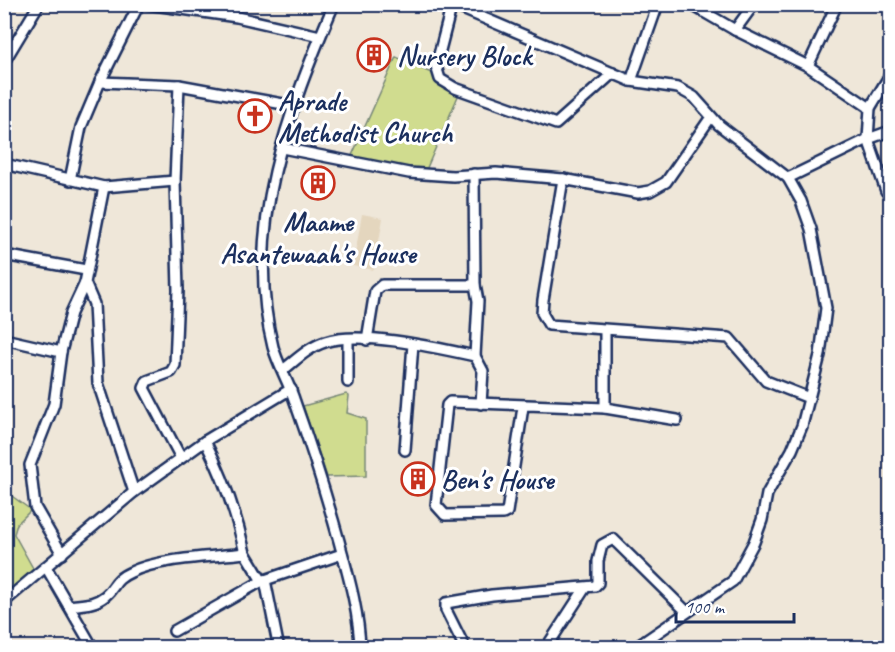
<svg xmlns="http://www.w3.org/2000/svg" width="895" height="652" font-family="Caveat,sans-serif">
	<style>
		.built { fill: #e4d6be }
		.green { fill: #d0dc8f; stroke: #768676; stroke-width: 1.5 }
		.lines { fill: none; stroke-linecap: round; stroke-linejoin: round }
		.street-casing { stroke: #1b2f5e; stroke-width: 14 }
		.street { stroke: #fff; stroke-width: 9 }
		.labels { text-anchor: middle; stroke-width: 6; stroke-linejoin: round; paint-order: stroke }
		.poi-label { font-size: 28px; font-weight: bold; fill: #1b2f5e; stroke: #fff; text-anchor: start }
	</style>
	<rect width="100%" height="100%" fill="#efe7d9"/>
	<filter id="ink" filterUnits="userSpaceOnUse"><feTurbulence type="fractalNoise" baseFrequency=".0167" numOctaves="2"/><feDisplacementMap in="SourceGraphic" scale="12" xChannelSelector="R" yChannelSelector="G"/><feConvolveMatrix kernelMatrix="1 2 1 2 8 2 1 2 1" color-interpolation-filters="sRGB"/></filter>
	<g filter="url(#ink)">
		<polygon class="built" points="362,214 383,218 374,270 353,266"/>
		<g class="green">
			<polygon points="396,57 462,87 426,170 350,160"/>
			<polygon points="346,394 349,396 347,413 366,419 366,476 327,477 303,406"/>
			<polygon points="5,491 31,510 17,524 14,534 34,570 5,595"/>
		</g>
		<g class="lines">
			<defs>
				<g id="street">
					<polyline points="147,4 237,17 320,36"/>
					<path d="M334,4c-46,108 -91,225 -61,343 5,18 16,36 22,55 16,45 31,92 44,139 9,34 20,70 21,107"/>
					<polyline points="451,4 631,81 678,88 694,97 719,125 788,178 801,201 811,229 826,308 820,355 802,426 792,450 767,494 762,520 754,542 733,581 635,648"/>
					<polyline points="452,4 436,66 440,79 455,88 556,124 613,73"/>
					<polyline points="690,4 735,30 808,66 870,108"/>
					<polyline points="735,30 754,4"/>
					<polyline points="4,62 39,4"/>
					<polyline points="808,66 837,4"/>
					<polyline points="890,75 870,108 868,139 886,191 890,193"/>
					<polyline points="631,81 658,4"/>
					<polyline points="100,82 179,85 294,106"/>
					<polyline points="179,85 175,181 178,290 175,365 171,372 147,381 144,388 181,458"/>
					<polyline points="282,148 409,173 453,176 496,173 563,179 638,193 650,191 666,182 711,117"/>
					<polyline points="4,164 104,187 175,181"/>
					<polyline points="474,174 475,285 478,301 475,356 483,371 481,404"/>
					<polyline points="788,178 868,139 890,131"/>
					<polyline points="563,179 543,300 542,313 549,325 729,338 766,381 809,398"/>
					<polyline points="70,180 81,127 100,82 139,4"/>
					<polyline points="104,187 85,283 94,304 98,383 134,492"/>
					<polyline points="4,255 86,270"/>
					<polyline points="4,339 61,352"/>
					<polyline points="367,340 375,291 382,285 475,285"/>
					<path d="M283,370c13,-10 26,-23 42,-28 35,-12 113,6 150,14"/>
					<polyline points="348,382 348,339"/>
					<polyline points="523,407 507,512 503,514 445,515 436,505 447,405 450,402 605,408 677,420"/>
					<polyline points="605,408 605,330"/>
					<path d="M205,441c19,37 31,71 40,112"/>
					<polyline points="405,450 413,344"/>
					<polyline points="62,554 35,507 30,465 54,404 61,352 71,313 85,283"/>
					<polyline points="46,567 93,648"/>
					<polyline points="265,580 278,644"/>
					<polyline points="4,602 134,492 205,441 291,389"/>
					<path d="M69,606c13,-2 25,-1 36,-10 11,-9 8,-16 26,-24 28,-14 82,-15 114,-19l17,28"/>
					<polyline points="174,631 262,581 342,554"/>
					<polyline points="465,648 446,610 446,603 492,595 595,586 598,583 598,561 602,545 613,539 686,611"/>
					<polyline points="546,648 585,588"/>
					<polyline points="890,648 890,641"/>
				</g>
			</defs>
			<use href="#street" class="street-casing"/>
			<use href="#street" class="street"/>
		</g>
	</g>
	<defs>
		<symbol id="building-ring" viewBox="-11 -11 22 22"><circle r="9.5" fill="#fff" stroke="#c8321e" stroke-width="1.5"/><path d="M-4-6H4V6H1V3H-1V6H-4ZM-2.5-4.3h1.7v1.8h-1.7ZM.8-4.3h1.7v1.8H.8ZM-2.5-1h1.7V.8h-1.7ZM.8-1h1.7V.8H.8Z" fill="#c8321e"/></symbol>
		<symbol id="church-ring" viewBox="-11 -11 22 22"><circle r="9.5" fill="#fff" stroke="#c8321e" stroke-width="1.5"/><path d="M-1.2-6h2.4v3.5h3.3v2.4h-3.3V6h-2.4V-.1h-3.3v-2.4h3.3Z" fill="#c8321e"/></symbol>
	</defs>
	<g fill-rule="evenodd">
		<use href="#building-ring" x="355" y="36" width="38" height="38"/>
		<use href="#church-ring" x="236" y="97" width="38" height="38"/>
		<use href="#building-ring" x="299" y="164" width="38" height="38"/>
		<use href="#building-ring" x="399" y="460" width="38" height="38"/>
	</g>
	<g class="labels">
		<g class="poi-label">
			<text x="397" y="65">Nursery Block</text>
			<text x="278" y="110">Aprade<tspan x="278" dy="32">Methodist Church</tspan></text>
			<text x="318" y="231" text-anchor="middle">Maame<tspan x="318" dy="32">Asantewaah's House</tspan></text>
			<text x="441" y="489">Ben's House</text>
		</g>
	</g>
	<rect width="895" height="652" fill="none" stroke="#fff" stroke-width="24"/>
	<rect x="12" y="12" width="871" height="628" fill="none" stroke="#1b2f5e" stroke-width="2" filter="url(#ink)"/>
	<path d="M676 613v9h118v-9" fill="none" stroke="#1b2f5e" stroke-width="3"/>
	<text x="685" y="613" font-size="18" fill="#1b2f5e" stroke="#ffffff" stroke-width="4.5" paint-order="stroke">100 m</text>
</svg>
